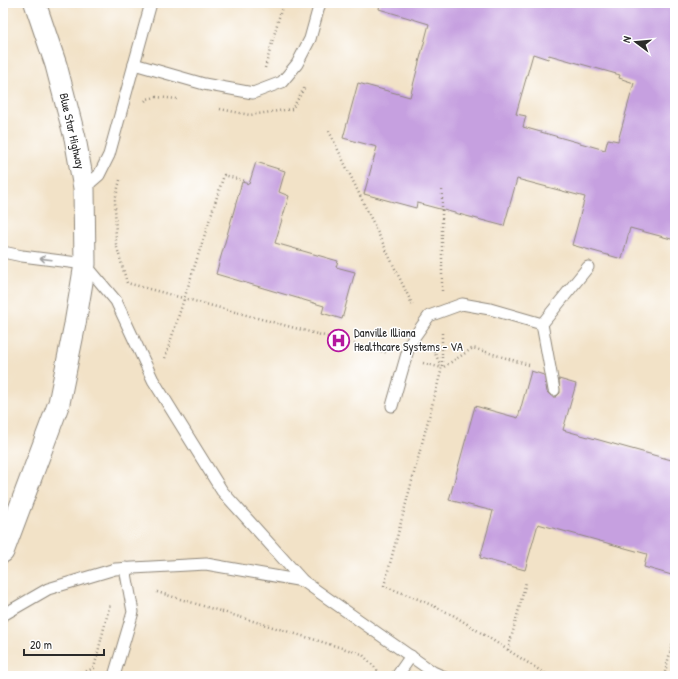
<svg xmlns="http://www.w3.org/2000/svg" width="678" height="679" font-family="'Patrick Hand',sans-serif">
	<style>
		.building { fill: #c6a0e0; fill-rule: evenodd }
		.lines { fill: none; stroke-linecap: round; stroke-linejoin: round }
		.service-casing { stroke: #8e8679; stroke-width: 13 }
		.minor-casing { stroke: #8e8679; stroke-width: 23 }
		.path { stroke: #8e8679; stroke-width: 2.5; stroke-dasharray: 1 3; stroke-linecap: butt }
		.service { stroke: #fff; stroke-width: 11 }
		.minor { stroke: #fff; stroke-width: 21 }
		.oneway { stroke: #a0a0a0 }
		.labels { text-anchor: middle; stroke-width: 3; stroke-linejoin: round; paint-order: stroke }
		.street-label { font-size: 12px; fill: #2b2b2b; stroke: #fff }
		.poi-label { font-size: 12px; fill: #2b2b2b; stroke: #fff; text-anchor: start }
	</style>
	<rect width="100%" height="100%" fill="#fff"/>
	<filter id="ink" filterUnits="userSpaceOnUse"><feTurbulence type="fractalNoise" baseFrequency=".025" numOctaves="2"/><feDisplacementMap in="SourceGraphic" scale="8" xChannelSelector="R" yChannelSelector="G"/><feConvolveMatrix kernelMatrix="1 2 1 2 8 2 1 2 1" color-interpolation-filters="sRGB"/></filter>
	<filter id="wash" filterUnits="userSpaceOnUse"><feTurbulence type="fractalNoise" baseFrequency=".012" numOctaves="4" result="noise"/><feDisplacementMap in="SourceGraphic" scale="16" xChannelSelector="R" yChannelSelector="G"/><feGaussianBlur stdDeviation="0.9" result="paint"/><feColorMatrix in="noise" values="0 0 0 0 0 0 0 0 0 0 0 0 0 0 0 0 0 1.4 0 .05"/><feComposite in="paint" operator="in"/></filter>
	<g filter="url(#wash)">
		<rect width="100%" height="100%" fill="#f2e2c7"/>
		<g id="blocks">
			<g class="building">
				<path d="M380,3h295v237l-45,-12 -8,31 -50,-14 13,-48 -68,-18 -13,47 -87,-23 -1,5 -52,-14 13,-47 -34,-9 15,-55 52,14 19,-73 -50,-15zM533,54l15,5 1,-4 71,20 -1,3 15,5 -16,58 -10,-2 -3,11 -82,-23 3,-11 -10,-2z"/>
				<polygon points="256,162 285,171 279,192 289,196 275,243 338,261 336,267 355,272 342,319 322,313 324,306 216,274 242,182 249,184"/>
				<polygon points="531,371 544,375 547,392 552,397 556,397 560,393 559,379 576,384 563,430 675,461 675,576 644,567 647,554 538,524 525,570 480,558 493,511 449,500 475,406 518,418"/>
			</g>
		</g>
	</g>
	<g filter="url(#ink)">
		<use href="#blocks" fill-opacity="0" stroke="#8e8679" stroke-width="1"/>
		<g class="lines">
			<defs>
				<g id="service">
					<polyline points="134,64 204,84 253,93 282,82 297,64 310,39 320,3"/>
					<polyline points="84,188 99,175 109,155 151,3"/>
					<polyline points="3,252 22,256 85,264 116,301 153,380 222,491 303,581 433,672 442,676"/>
					<polyline points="554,390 542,324 588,267"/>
					<polyline points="392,406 410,343 429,316 462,304 490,309 542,324"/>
					<polyline points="3,615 48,589 115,569 206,564 303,581"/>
					<polyline points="114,676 133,612 125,568"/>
					<polyline points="397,676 411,656"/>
				</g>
				<polyline id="minor" points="3,552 59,403 75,324 85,264 84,188 75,138 56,65 35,3"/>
			</defs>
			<use href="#service" class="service-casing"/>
			<use href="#minor" class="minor-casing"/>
			<g class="path">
				<polyline points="265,68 283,3"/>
				<polyline points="145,101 147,99 156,97 178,99"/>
				<polyline points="220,109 250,115 292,109 305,87"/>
				<polyline points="329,131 413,306"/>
				<polyline points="120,180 115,200 116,244 127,283 388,353"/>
				<polyline points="442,190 442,292"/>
				<polyline points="442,333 442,366"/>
				<polyline points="432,347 442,368"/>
				<polyline points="165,358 224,175 245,181"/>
				<polyline points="423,363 442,368"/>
				<polyline points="529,365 473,348 442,368 384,586 418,599 453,615 544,673 551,676"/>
				<polyline points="157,592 362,654 378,671"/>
				<polyline points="508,650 526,582"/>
				<polyline points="75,676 94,668 110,604"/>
				<polyline points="664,676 675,633"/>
			</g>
			<use href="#service" class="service"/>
			<use href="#minor" class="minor"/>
		</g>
		<defs><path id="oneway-shaft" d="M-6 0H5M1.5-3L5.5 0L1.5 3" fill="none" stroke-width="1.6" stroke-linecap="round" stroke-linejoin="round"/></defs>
		<use class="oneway" href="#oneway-shaft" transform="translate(46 259) rotate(-173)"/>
	</g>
	<defs>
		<symbol id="hospital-ring" viewBox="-11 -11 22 22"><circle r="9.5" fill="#fff" stroke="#b5179e" stroke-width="1.5"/><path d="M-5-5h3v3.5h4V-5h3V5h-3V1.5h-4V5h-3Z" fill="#b5179e"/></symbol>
	</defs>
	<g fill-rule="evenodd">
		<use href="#hospital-ring" x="326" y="328" width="25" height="25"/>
	</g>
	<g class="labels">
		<g class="street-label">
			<text transform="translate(72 131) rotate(77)" y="4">Blue Star Highway</text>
		</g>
		<g class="poi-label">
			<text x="354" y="337">Danville Illiana<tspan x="354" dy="14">Healthcare Systems - VA</tspan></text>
		</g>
	</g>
	<rect width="678" height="679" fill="none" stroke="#fff" stroke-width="16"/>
	<g transform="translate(636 42) rotate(286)" stroke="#ffffff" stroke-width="3" paint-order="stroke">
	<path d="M0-3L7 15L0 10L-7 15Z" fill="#2b2b2b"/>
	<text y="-6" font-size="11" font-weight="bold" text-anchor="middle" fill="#2b2b2b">N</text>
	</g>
	<path d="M24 649v6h80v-6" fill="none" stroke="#2b2b2b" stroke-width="2"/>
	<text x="30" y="649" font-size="12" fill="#2b2b2b" stroke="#ffffff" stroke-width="3" paint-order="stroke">20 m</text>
</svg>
